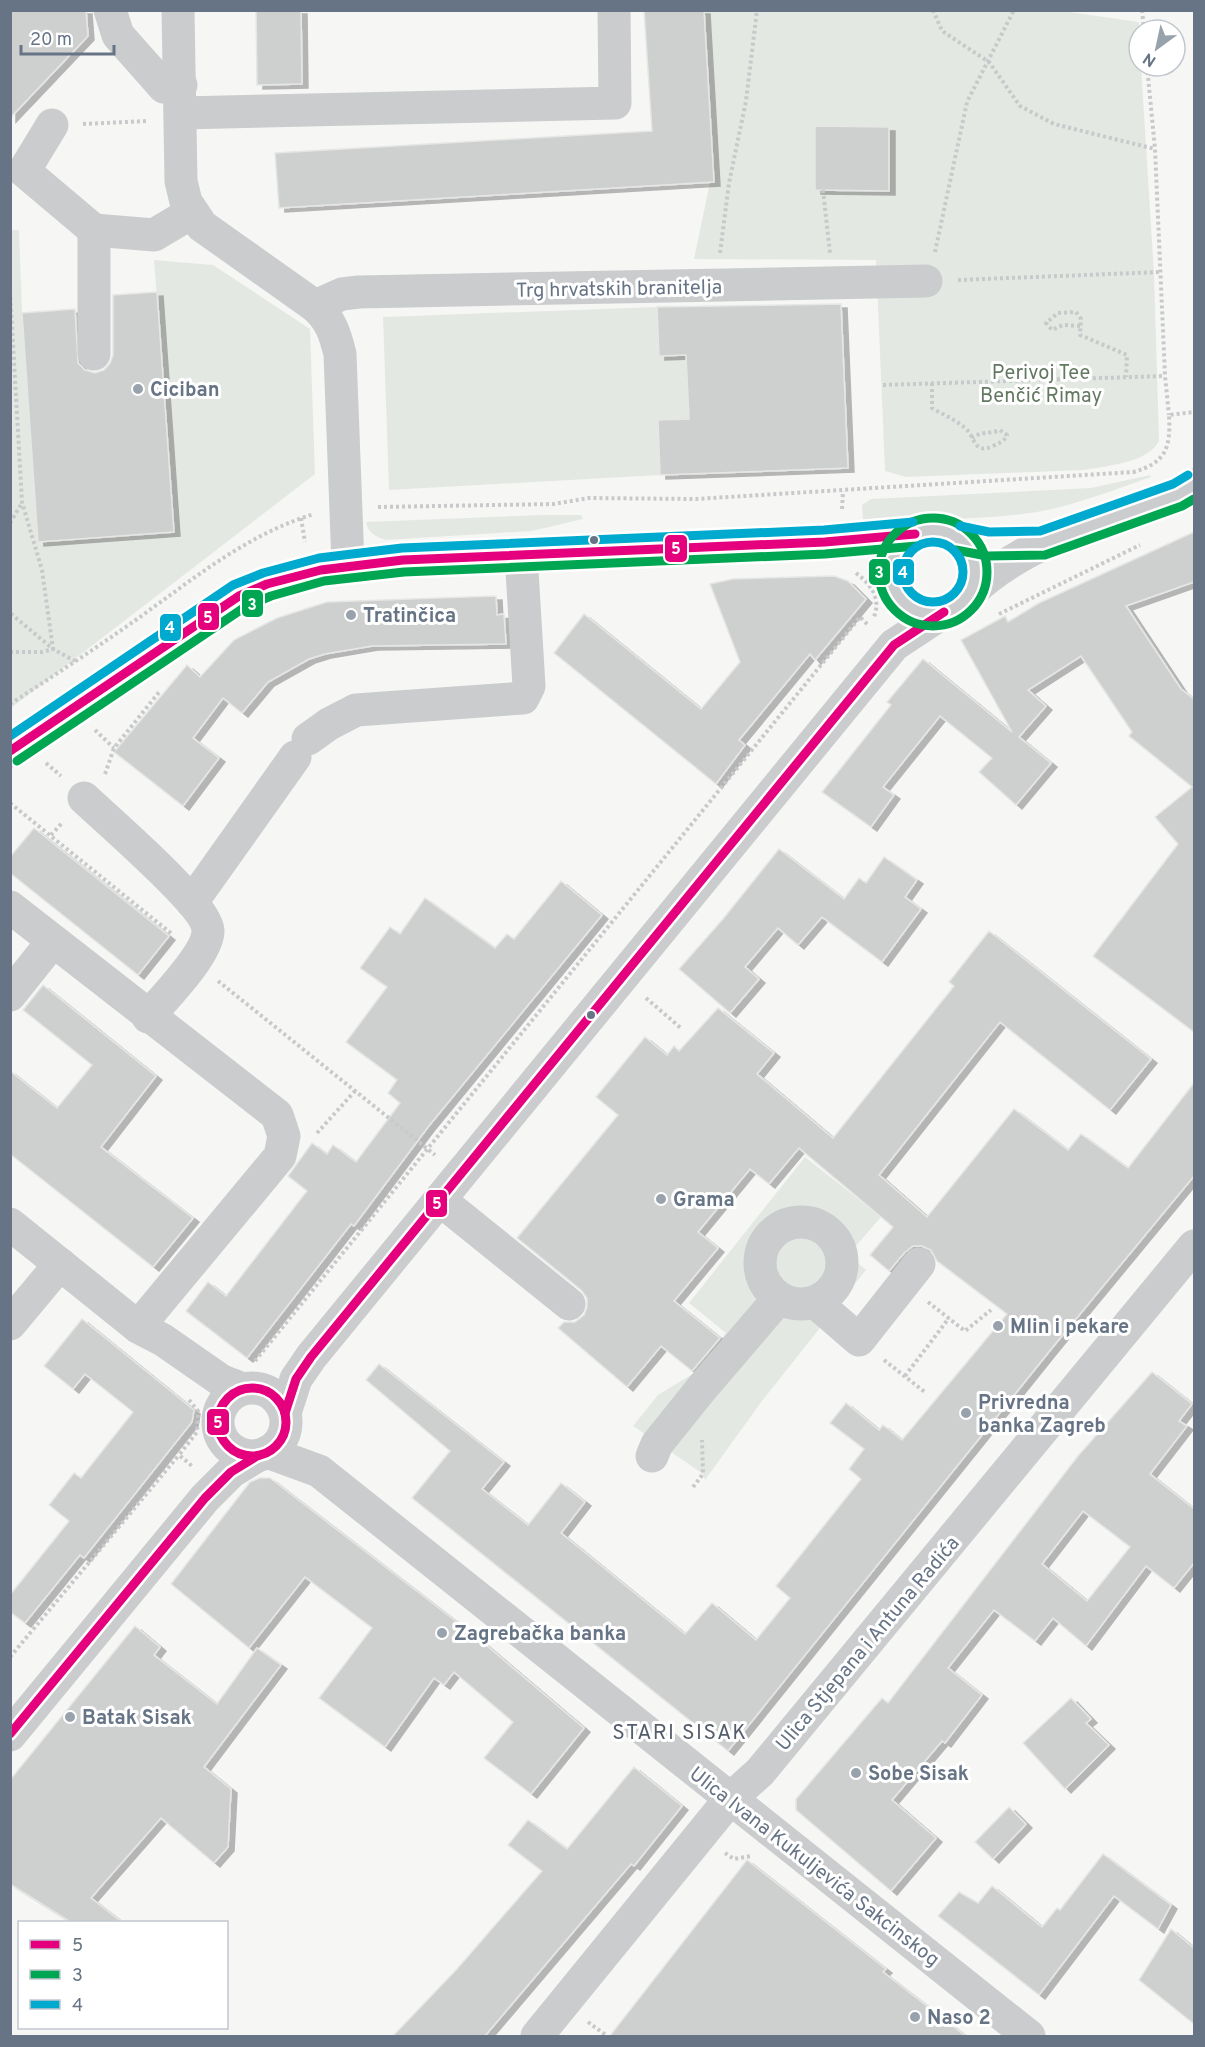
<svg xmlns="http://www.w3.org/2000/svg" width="1205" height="2047" font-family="Overpass,sans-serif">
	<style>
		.green { fill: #e4e8e3 }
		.building { fill: #ced0d0; stroke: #e6e6e5; stroke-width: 1.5; fill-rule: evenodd; filter: url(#shadow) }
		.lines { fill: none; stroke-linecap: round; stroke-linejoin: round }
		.path { stroke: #c8c9ca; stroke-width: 4; stroke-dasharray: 3 3; stroke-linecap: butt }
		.minor { stroke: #cbcccd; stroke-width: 33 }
		.bus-1-casing { stroke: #fff; stroke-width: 14 }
		.bus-2-casing { stroke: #fff; stroke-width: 14 }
		.bus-3-casing { stroke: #fff; stroke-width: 14 }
		.bus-1 { stroke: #e5007d; stroke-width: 9 }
		.bus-2 { stroke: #00a651; stroke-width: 9 }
		.bus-3 { stroke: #00a9ce; stroke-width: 9 }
		.poi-dot { fill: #98a2ad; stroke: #fff; stroke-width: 2 }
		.bus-dot { fill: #667486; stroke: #fff; stroke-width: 2 }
		.labels { text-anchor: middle; stroke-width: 6; stroke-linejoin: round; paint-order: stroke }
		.street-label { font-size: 20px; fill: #667486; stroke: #fff }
		.park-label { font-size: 20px; fill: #637861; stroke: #fff }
		.poi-label { font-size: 20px; font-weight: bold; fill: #667486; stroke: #fff; text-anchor: start }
		.neighbourhood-label { font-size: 21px; letter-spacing: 1.5px; fill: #545e6b; stroke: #fff }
		.line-badge { stroke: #fff; stroke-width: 2 }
		.badge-label { font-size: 16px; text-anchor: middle; font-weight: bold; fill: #fff }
	</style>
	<defs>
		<filter id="shadow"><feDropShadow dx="6" dy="4" stdDeviation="0" flood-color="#0004"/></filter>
	</defs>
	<rect width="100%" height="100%" fill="#f6f7f5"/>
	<g class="green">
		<path d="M1055,10l84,12v44h2l13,207 5,168c-11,22 -53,25 -75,29l-178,7 -21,-6 -9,-211 -182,-1 19,-91 -10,-157z"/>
		<polygon points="11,230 19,230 22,313 38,542 174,532 154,260 213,265 310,329 315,474 11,708"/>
		<polygon points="657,307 659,356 686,355 689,419 658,421 660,475 389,490 383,317"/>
		<path d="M1150,475l1,2c-37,13 -75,28 -114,35 -57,9 -117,7 -174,9l-1,-16 9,-6 220,-11z"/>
		<path d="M539,515h42l2,4 -51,12 -146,9c-10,-3 -18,-7 -20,-18z"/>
		<polygon points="805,1157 881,1217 848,1255 866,1270 762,1401 705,1480 703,1474 633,1426 658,1395 694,1373 726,1333 689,1303"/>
	</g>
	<g class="building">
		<polygon points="10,10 86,10 88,36 10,118"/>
		<polygon points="256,10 301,10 302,84 257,85"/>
		<polygon points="644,10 704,10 714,182 279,208 275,153 652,131"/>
		<polygon points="815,126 889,127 889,191 815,190"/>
		<polygon points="157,292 174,532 38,542 22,313 75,309 78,363 85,370 95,373 104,370 110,363 113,355 113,295"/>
		<polygon points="841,304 848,468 660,475 658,420 689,419 686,355 659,356 657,307"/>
		<polygon points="1194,532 1194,582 1126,606 1181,689 1194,699 1194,1032 1093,956 1178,844 1155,817 1192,787 1129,736 1132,732 1081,656 1028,690 1046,706 1019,737 1051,763 1016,805 979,772 992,758 940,716 883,787 894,795 871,827 822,792 891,705 887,702 923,659 1012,732 961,640 1005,616 1008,622 1039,603"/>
		<polygon points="834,576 848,581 866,599 815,660 810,654 739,740 745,745 716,784 554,653 584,614 701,709 740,662 710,584 733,579"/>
		<polygon points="496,596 497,615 504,614 506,644 372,646 325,654 309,659 268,682 242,713 223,698 193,738 219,758 183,806 114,752 187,665 200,677 234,640 277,618 327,602"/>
		<polygon points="34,828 169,936 138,975 10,873 10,857"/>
		<polygon points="779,849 844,899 859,878 866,883 884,857 917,880 905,897 921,909 882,962 822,917 798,945 778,928 745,967 759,979 730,1013 679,969 723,919"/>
		<polygon points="561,881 602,915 428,1127 354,1226 351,1224 247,1358 186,1311 208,1282 226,1296 307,1191 288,1176 312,1143 327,1154 333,1145 356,1162 400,1103 388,1093 397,1080 346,1042 387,987 360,968 390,927 400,934 425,898 495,948 507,934 514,939"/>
		<polygon points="989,931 1151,1059 1110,1110 1000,1022 879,1175 927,1217 1014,1109 1068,1150 1081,1134 1128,1168 1194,1083 1194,1176 1052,1348 728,1751 412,1498 450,1451 366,1380 379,1364 504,1462 482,1489 528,1525 561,1483 585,1502 561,1533 685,1634 712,1603 756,1640 790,1598 776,1586 861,1479 849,1469 864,1449 830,1423 846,1403 879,1430 883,1425 902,1440 1007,1314 937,1261 931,1250 922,1246 913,1246 905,1252 889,1271 870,1255 893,1227 799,1148 769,1184 750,1169 698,1232 718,1248 674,1301 720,1338 692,1371 661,1346 627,1387 558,1328 564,1322 575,1322 584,1315 587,1307 587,1298 581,1290 517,1238 618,1115 596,1097 645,1037 667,1055 674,1046 679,1051 718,1008 774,1053 757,1074 833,1138 954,986 949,982"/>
		<polygon points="43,985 156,1076 101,1147 193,1218 153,1267 10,1154 10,1071 57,1108 92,1065 23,1010"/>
		<polygon points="82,1319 194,1410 192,1422 84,1558 80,1555 25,1623 10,1612 10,1595 69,1521 49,1505 74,1473 81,1478 133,1412 85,1374 73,1389 44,1366"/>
		<path d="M1152,1372l40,32 -13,17 8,5 -37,48 44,35v54l-20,25 -28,-22 -60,80 -33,-28 -18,23 -41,-31 -46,58 34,27 -37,48 -3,-2 -50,59 44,38 -45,53 -95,-81v-11l86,-101 6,5 190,-247zM1083,1511l47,36 -43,54 -45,-37z"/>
		<polygon points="260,1478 270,1478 479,1639 584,1728 531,1794 484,1758 513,1722 454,1672 444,1685 434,1678 385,1747 319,1698 372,1628 305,1577 249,1648 171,1584 250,1482"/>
		<polygon points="135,1626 160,1647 154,1655 217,1704 257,1648 281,1665 204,1767 231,1789 228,1847 214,1863 161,1818 91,1898 123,1923 72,1923 10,1884 10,1780"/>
		<polygon points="1071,1698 1091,1719 1086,1723 1109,1745 1065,1789 1023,1743"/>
		<polygon points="634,1767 682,1806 634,1866 631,1864 484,2037 392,2037 457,1969 542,1871 508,1845 528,1820 567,1849"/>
		<polygon points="1009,1807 1026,1824 993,1859 975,1842"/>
		<polygon points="1103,1854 1171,1905 1158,1929 1114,1896 1039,1995 938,1916 959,1892 978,1903 992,1886 1042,1927 1057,1908 1060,1910"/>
		<polygon points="747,1860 886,1969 883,1972 967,2037 609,2037"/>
		<polygon points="1171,1929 1194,1948 1194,2024 1139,1980"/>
	</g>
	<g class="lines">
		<g class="path">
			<polyline points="933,10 942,31 989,62 1020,106 1054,124 1155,149"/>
			<polyline points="1142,10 1144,30"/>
			<polyline points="1147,66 1155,149 1165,376 1169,415"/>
			<polyline points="83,124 147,121"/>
			<polyline points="823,190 830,253"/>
			<polyline points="935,252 967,102 1014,10"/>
			<polyline points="720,253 729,183 746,101 757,10"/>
			<polyline points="958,280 1161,272"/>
			<polyline points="10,291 22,502 42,570 53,649 10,613"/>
			<polyline points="1080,326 1063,325 1052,330 1046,323 1058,313 1076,312 1081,319 1080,335 1127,355 1126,377"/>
			<path d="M932,383v25c10,6 24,12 33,20 11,9 8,27 28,18 6,-3 12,-5 14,-11l-7,-5c-10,4 -19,1 -28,8"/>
			<polyline points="883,385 1165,376"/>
			<path d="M378,507l176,-3 35,-6 107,1 437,-27c33,-9 38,-24 36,-57l25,-3"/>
			<polyline points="842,509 843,491"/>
			<polyline points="301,518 305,542"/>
			<polyline points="10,523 22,503"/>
			<path d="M856,573c16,12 26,27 17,46"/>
			<polyline points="999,614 1140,545"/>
			<polyline points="10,652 42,652 53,649 75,661"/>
			<path d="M10,704c42,-27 83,-54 123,-82 58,-41 112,-87 181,-108"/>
			<polyline points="95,730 114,748"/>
			<polyline points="46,763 61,776"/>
			<polyline points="105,774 114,748 160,691"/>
			<polyline points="10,803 172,934"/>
			<polyline points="51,835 63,822"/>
			<polyline points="218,981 435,1155"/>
			<polyline points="646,998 682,1029"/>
			<polyline points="317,1133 355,1091"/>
			<polyline points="928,1302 965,1331 991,1310"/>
			<polyline points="884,1360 926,1393"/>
			<polyline points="255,1361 860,617 868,625"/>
			<polyline points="905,1376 949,1318"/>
			<polyline points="189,1400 198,1411 197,1432 179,1455 192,1466"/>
			<polyline points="693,1487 703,1474 702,1440"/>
			<polyline points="10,1657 179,1455"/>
			<polyline points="725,1853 734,1859 751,1856"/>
			<polyline points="588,2022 607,2036"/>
		</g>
		<g class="minor">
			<polyline points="110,10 118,35 164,87 181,85"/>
			<path d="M178,10l3,171 5,21 16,24 113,80c16,14 20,28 25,48l8,210"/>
			<polyline points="181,113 615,103 614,10"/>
			<polyline points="52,125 24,171 94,230 154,235 191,213"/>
			<polyline points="315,306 342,294 359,292 926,281"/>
			<polyline points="94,354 94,230"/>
			<circle cx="933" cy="572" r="42"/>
			<path d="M968,595c57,-56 137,-74 210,-100l16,-10"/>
			<polyline points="308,739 329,724 356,710 523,698 529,686 521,554"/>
			<path d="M10,751l229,-155c76,-35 141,-34 222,-39 91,-5 182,-9 273,-12 60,-2 121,-2 181,-11"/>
			<path d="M84,798c22,21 124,108 124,133 0,23 -45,68 -60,86"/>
			<polyline points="192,902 295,757"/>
			<polyline points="10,907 277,1115 284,1136 280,1156 138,1327"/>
			<polyline points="10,995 53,941"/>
			<polyline points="440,1200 569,1304"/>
			<circle cx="801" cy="1263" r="41"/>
			<polyline points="10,1224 138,1327 163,1340 222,1381 243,1389"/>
			<polyline points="815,1302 859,1340 919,1264"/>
			<polyline points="10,1324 60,1264"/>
			<circle cx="252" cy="1422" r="34"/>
			<polyline points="285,1413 296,1379 311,1357 894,645 944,612"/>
			<polyline points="267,1452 319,1471 1029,2036"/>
			<polyline points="652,1456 657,1444 702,1388 779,1298"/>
			<polyline points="10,1735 205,1498 231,1472 257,1456"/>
			<polyline points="537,2036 730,1799 760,1772 1194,1246"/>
		</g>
		<defs>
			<g id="bus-1">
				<polyline points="10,751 239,596 267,584 321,570 403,560 825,542 915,534"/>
				<circle cx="252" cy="1422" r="34"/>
				<polyline points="285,1413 296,1379 311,1357 894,645 944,612"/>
				<polyline points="10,1734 205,1498 231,1472 257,1456"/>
			</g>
			<g id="bus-2">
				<circle cx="933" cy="572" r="54"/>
				<polyline points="956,550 987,556 1045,555 1182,506 1194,499"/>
				<polyline points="17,761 245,607 271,596 324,581 404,572 825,554 917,546"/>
			</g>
			<g id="bus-3">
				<polyline points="960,526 989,532 1040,531 1173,484 1188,475"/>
				<circle cx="933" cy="572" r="30"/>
				<polyline points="10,736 233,585 263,573 319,558 402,548 824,530 913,522"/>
			</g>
		</defs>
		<use href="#bus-1" class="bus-1-casing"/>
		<use href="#bus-2" class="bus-2-casing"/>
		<use href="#bus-3" class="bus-3-casing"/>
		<use href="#bus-1" class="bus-1"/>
		<use href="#bus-2" class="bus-2"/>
		<use href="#bus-3" class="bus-3"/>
	</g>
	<g class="poi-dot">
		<circle cx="138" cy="389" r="6"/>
		<circle cx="351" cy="615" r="6"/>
		<circle cx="661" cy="1199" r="6"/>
		<circle cx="998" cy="1326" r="6"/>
		<circle cx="966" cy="1413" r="6"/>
		<circle cx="442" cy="1633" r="6"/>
		<circle cx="70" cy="1717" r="6"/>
		<circle cx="856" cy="1773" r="6"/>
		<circle cx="915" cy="2017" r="6"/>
	</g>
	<g class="bus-dot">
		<circle cx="594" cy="540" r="5"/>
		<circle cx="591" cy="1015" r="5"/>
	</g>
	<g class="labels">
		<g class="street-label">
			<text transform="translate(619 288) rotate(-1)" y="7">Trg hrvatskih branitelja</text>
			<text transform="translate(867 1643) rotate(-50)" y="7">Ulica Stjepana i Antuna Radića</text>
			<text transform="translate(815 1866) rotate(38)" y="7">Ulica Ivana Kukuljevića Sakcinskog</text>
		</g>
		<g class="park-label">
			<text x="1041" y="379">Perivoj Tee<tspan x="1041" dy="23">Benčić Rimay</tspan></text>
		</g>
		<g class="poi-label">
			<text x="150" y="396">Ciciban</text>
			<text x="363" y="622">Tratinčica</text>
			<text x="673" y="1206">Grama</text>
			<text x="1010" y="1333">Mlin i pekare</text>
			<text x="978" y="1409">Privredna<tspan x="978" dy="23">banka Zagreb</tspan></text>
			<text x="454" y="1640">Zagrebačka banka</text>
			<text x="82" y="1724">Batak Sisak</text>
			<text x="868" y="1780">Sobe Sisak</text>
			<text x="927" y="2024">Naso 2</text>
		</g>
		<g class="neighbourhood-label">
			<text x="680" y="1739">STARI SISAK</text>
		</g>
	</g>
	<g class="line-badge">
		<rect x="664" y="534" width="24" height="29" rx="6" fill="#e5007d"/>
		<rect x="868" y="558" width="23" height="28" rx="6" fill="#00a651"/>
		<rect x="892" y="558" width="23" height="28" rx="6" fill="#00a9ce"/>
		<rect x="241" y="589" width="23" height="29" rx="6" fill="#00a651"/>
		<rect x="197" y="602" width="23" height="29" rx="6" fill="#e5007d"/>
		<rect x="159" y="613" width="23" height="29" rx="6" fill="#00a9ce"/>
		<rect x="425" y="1189" width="23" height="29" rx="6" fill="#e5007d"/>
		<rect x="206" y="1408" width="24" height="28" rx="6" fill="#e5007d"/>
	</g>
	<g class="badge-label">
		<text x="676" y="554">5</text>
		<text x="879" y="578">3</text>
		<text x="903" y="578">4</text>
		<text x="252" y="610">3</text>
		<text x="208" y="623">5</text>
		<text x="170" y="633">4</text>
		<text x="437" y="1209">5</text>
		<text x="218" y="1428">5</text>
	</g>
	<rect width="1205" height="2047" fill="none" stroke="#667486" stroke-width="24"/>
	<rect x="18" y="1921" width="210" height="108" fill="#ffffff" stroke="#c2c7cf" stroke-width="1.5"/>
	<rect x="30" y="1940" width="30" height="9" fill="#e5007d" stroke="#c2c7cf" stroke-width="1.5"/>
	<text x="72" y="1951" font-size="18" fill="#667486">5</text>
	<rect x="30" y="1970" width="30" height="9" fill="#00a651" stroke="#c2c7cf" stroke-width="1.5"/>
	<text x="72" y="1981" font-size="18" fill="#667486">3</text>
	<rect x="30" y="2000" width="30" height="9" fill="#00a9ce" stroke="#c2c7cf" stroke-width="1.5"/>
	<text x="72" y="2011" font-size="18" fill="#667486">4</text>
	<g transform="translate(1157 48) rotate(213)"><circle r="28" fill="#ffffff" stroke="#c2c7cf" stroke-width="1.5"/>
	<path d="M0-4.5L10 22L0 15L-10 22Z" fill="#98a2ad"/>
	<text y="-9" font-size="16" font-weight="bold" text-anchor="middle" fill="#667486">N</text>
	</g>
	<path d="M21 45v9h93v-9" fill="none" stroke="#667486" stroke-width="3"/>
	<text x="30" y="45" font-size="18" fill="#667486" stroke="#ffffff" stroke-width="4.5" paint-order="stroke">20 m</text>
</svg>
